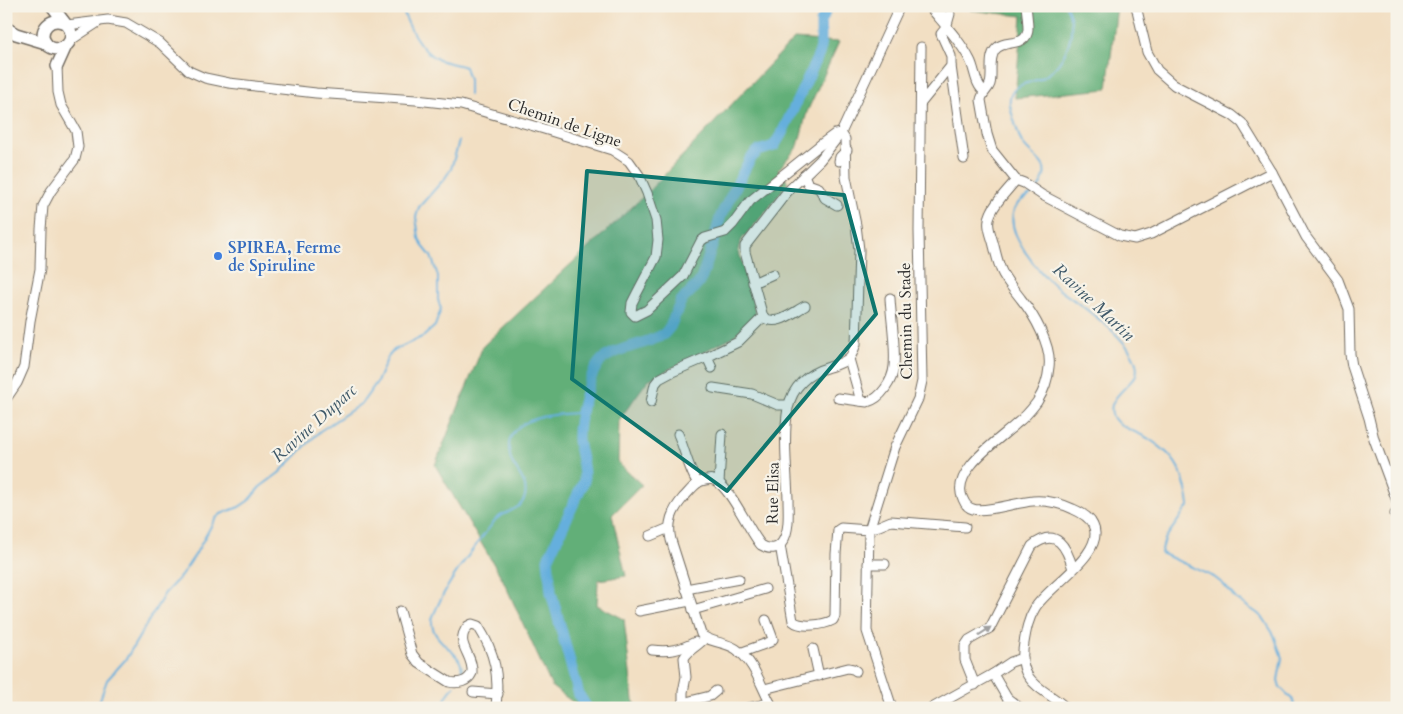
<svg xmlns="http://www.w3.org/2000/svg" width="1403" height="714" font-family="Cardo,serif">
	<style>
		.forest { fill: #62af78; stroke: #466d52 }
		.lines { fill: none; stroke-linecap: round; stroke-linejoin: round }
		.stream { stroke: #65afdd; stroke-width: 2 }
		.river { stroke: #65afdd; stroke-width: 11 }
		.minor-casing { stroke: #716a60; stroke-width: 11 }
		.major-casing { stroke: #716a60; stroke-width: 14 }
		.minor { stroke: #fff; stroke-width: 9 }
		.major { stroke: #fff; stroke-width: 11 }
		.oneway { fill: #a0a0a0 }
		.marked { fill: #0f766e; fill-opacity: 0.2; stroke: #0f766e; stroke-width: 4; stroke-linejoin: round }
		.shop-dot { fill: #3f7fe0; stroke: #f7f3e8; stroke-width: 2 }
		.labels { text-anchor: middle; stroke-width: 4.5; stroke-linejoin: round; paint-order: stroke }
		.street-label { font-size: 16px; fill: #2b2b2b; stroke: #f7f3e8 }
		.shop-label { font-size: 16px; font-weight: bold; fill: #366cbe; stroke: #f7f3e8; text-anchor: start }
		.water-label { font-size: 18px; font-style: italic; fill: #3f5969; stroke: #f7f3e8 }
	</style>
	<rect width="100%" height="100%" fill="#f7f3e8"/>
	<filter id="ink" filterUnits="userSpaceOnUse"><feTurbulence type="fractalNoise" baseFrequency=".02" numOctaves="2"/><feDisplacementMap in="SourceGraphic" scale="10" xChannelSelector="R" yChannelSelector="G"/><feConvolveMatrix kernelMatrix="1 2 1 2 8 2 1 2 1" color-interpolation-filters="sRGB"/></filter>
	<filter id="wash" filterUnits="userSpaceOnUse"><feTurbulence type="fractalNoise" baseFrequency=".0096" numOctaves="4" result="noise"/><feDisplacementMap in="SourceGraphic" scale="20" xChannelSelector="R" yChannelSelector="G"/><feGaussianBlur stdDeviation="1.12" result="paint"/><feColorMatrix in="noise" values="0 0 0 0 0 0 0 0 0 0 0 0 0 0 0 0 0 1.4 0 .05"/><feComposite in="paint" operator="in"/></filter>
	<g filter="url(#wash)">
		<rect width="100%" height="100%" fill="#f2dfc3"/>
		<g class="forest">
			<polygon points="971,6 1117,6 1107,89 1015,98 1022,16 970,10"/>
			<polygon points="794,39 839,42 807,112 798,146 778,170 788,182 768,209 742,239 738,249 756,314 734,336 648,380 619,420 618,463 642,485 612,515 626,576 598,580 597,605 624,619 633,700 638,708 581,708 552,687 503,580 435,465 483,346 646,194"/>
		</g>
		<g class="lines">
			<g class="stream">
				<path d="M401,6c7,19 18,45 38,54 8,3 18,4 26,7l4,13v15"/>
				<path d="M1037,190c19,-28 -2,-28 -15,-47 -4,-8 -6,-17 -9,-26 -2,-7 -5,-15 -2,-22 5,-13 22,-12 33,-18 22,-14 35,-47 22,-71"/>
				<path d="M1034,193c-6,4 -14,6 -18,13 -16,25 26,70 45,85 20,14 84,57 75,84 -7,11 -21,19 -24,30 -5,22 24,25 37,34 6,4 13,9 18,14 15,14 19,33 22,52l-24,34 -4,14 53,24 9,7 13,15 21,14 7,6 10,16 8,23 -4,22 2,7 13,13 2,8"/>
				<path d="M460,678c11,-26 -30,-32 -28,-58 1,-5 4,-10 6,-15 14,-31 37,-58 58,-86 10,-8 26,-9 29,-23 3,-13 -7,-23 -12,-32 -3,-5 -4,-13 -4,-19 2,-30 51,-31 72,-32"/>
				<polyline points="97,708 107,680 126,659 165,593 181,576 195,555 215,519 221,514 239,507 248,501 260,487 279,473 320,431 362,403 377,382 388,357 394,350 424,336 435,326 441,309 438,300 438,276 431,256 422,245 419,238 416,217 419,207 445,178 451,169 459,141"/>
				<polyline points="443,708 446,697 454,686"/>
			</g>
			<g class="river">
				<polyline points="716,232 721,215 750,159 758,151 774,146 782,133 819,54 821,47 821,22 828,6"/>
				<path d="M587,708l-8,-13 -28,-103 -3,-33 36,-78c1,-14 -4,-27 -6,-41 -1,-18 11,-72 26,-82 18,-12 42,-13 60,-24l6,-7 11,-26 17,-17 4,-7 12,-37"/>
			</g>
		</g>
	</g>
	<g filter="url(#ink)">
		<g class="lines">
			<defs>
				<g id="minor">
					<path d="M929,6c14,17 31,34 41,54 5,9 5,25 14,31"/>
					<polyline points="940,6 943,21"/>
					<path d="M1026,6c1,8 2,16 2,23 -1,20 -25,9 -33,21 -7,9 -2,24 -5,34 -2,6 -8,9 -9,16l6,34 5,16 24,30 8,3 18,12 78,41 15,3 16,-5 121,-62"/>
					<polyline points="1136,6 1147,52 1157,70 1174,85 1232,115 1242,123 1272,172 1306,237 1338,280 1349,309 1350,354 1352,366 1369,418 1374,439 1397,501"/>
					<polyline points="67,25 108,20 126,23 160,43 189,71 205,78 229,83 316,93 416,100 461,105 544,129 612,150 629,161 639,175 647,193 656,220 658,240 656,257 637,293 632,303 631,312 635,316 647,310 683,276 701,241 705,238 725,232 733,224 750,201 820,145 835,134 841,133"/>
					<polyline points="71,40 97,23"/>
					<polyline points="951,66 964,159"/>
					<polyline points="921,103 951,66 951,56 941,34 946,28 950,14"/>
					<polyline points="839,161 840,157 847,150"/>
					<polyline points="804,175 808,184 819,188 825,198 837,205"/>
					<path d="M1016,180c-8,10 -20,21 -25,33 -5,10 -1,19 2,29 3,11 5,23 10,32 5,9 12,17 18,25 13,16 31,47 28,68 -1,13 -5,24 -12,35 -6,8 -13,16 -21,22 -17,16 -67,48 -53,75 2,5 5,9 10,10 12,4 45,-7 60,-8 14,-1 27,2 40,8 7,3 17,9 20,16 14,28 -46,62 -58,83 -7,11 -9,23 -11,35 -2,11 -2,24 4,33 9,14 26,20 38,32"/>
					<polyline points="753,283 773,274"/>
					<path d="M805,306c-13,7 -28,21 -42,11l-18,-65v-6l42,-54 33,-32 21,-27 59,-127"/>
					<polyline points="707,357 738,342 763,317"/>
					<polyline points="849,359 861,401"/>
					<polyline points="713,388 752,394 778,405 789,405"/>
					<path d="M838,398l29,4c14,-3 26,-22 27,-36 2,-20 -3,-47 -4,-68"/>
					<polyline points="6,399 17,383 24,367 30,321 40,269 41,229 43,206 51,191 75,159 78,147 76,131 61,105 58,92 57,66"/>
					<polyline points="651,402 655,384 659,379 672,372 707,357 712,368"/>
					<path d="M678,434c6,13 12,40 20,49"/>
					<polyline points="719,483 722,434"/>
					<polyline points="1395,514 1397,512"/>
					<polyline points="870,528 879,526 891,521 965,527"/>
					<polyline points="650,536 669,528"/>
					<path d="M780,545l13,76c8,7 31,4 40,-1l2,-4 1,-62 2,-24 3,-2 28,2"/>
					<polyline points="868,564 885,564"/>
					<polyline points="686,589 739,579"/>
					<polyline points="693,610 765,589"/>
					<path d="M400,611l12,43 7,9 30,19c9,2 19,0 23,-9 2,-19 -19,-29 -4,-47l4,-2 6,2c18,28 21,50 18,82"/>
					<polyline points="639,611 690,601"/>
					<polyline points="813,649 819,676"/>
					<path d="M652,650c17,2 28,0 43,-8"/>
					<polyline points="740,653 770,642 773,639 766,620"/>
					<polyline points="993,674 1007,698 1020,708"/>
					<path d="M975,685l-10,-25v-14l4,-6 21,-12 42,-82c25,-20 35,2 41,23"/>
					<polyline points="764,689 848,668 853,669 856,671"/>
					<polyline points="473,692 498,694"/>
					<polyline points="682,703 710,696 716,691"/>
					<path d="M683,708v-16l3,-15 -2,-19c5,-9 14,-12 20,-19"/>
					<polyline points="747,708 770,703"/>
					<path d="M773,708c-12,-20 -17,-45 -37,-59 -10,-7 -29,-7 -35,-15l-30,-94c-4,-17 1,-29 12,-42 5,-5 10,-12 16,-16 4,-2 11,-3 15,-2 16,6 35,51 47,65 8,5 17,5 22,-4 7,-12 5,-29 5,-42 -1,-28 -5,-63 0,-91 5,-23 20,-35 41,-41 7,-2 15,-4 21,-10 3,-3 4,-9 6,-13l3,-94 -3,-25 -10,-48 -1,-38 -4,-6"/>
					<polyline points="892,708 867,631 869,530 895,447 918,399 922,381 919,231 921,47"/>
					<polyline points="932,708 993,674 1011,662 1023,658"/>
				</g>
				<g id="major">
					<polyline points="52,6 65,23"/>
					<circle cx="57" cy="35" r="14"/>
					<polyline points="6,28 16,34 46,43"/>
					<polyline points="57,66 66,46"/>
				</g>
			</defs>
			<use href="#minor" class="minor-casing"/>
			<use href="#major" class="major-casing"/>
			<use href="#minor" class="minor"/>
			<use href="#major" class="major"/>
		</g>
		<defs><path id="oneway-solid" d="M-6-.8H1V-3.2L6.5 0L1 3.2V.8H-6Z" transform="scale(1.25)"/></defs>
		<use class="oneway" href="#oneway-solid" transform="translate(985 631) rotate(-34)"/>
	</g>
	<path class="marked" d="M587,171l257,24 32,119 -149,177 -155,-112z"/>
	<circle class="shop-dot" cx="218" cy="256" r="5"/>
	<g class="labels">
		<g class="street-label">
			<text transform="translate(565 122) rotate(19)" y="6">Chemin de Ligne</text>
			<text transform="translate(905 321) rotate(-91)" y="6">Chemin du Stade</text>
			<text transform="translate(772 493) rotate(-89)" y="6">Rue Elisa</text>
		</g>
		<g class="shop-label">
			<text x="228" y="253">SPIREA, Ferme<tspan x="228" dy="18">de Spiruline</tspan></text>
		</g>
		<g class="water-label">
			<text transform="translate(1094 302) rotate(43)" y="6">Ravine Martin</text>
			<text transform="translate(314 423) rotate(-42)" y="6">Ravine Duparc</text>
		</g>
	</g>
	<rect width="1403" height="714" fill="none" stroke="#f7f3e8" stroke-width="25"/>
</svg>
